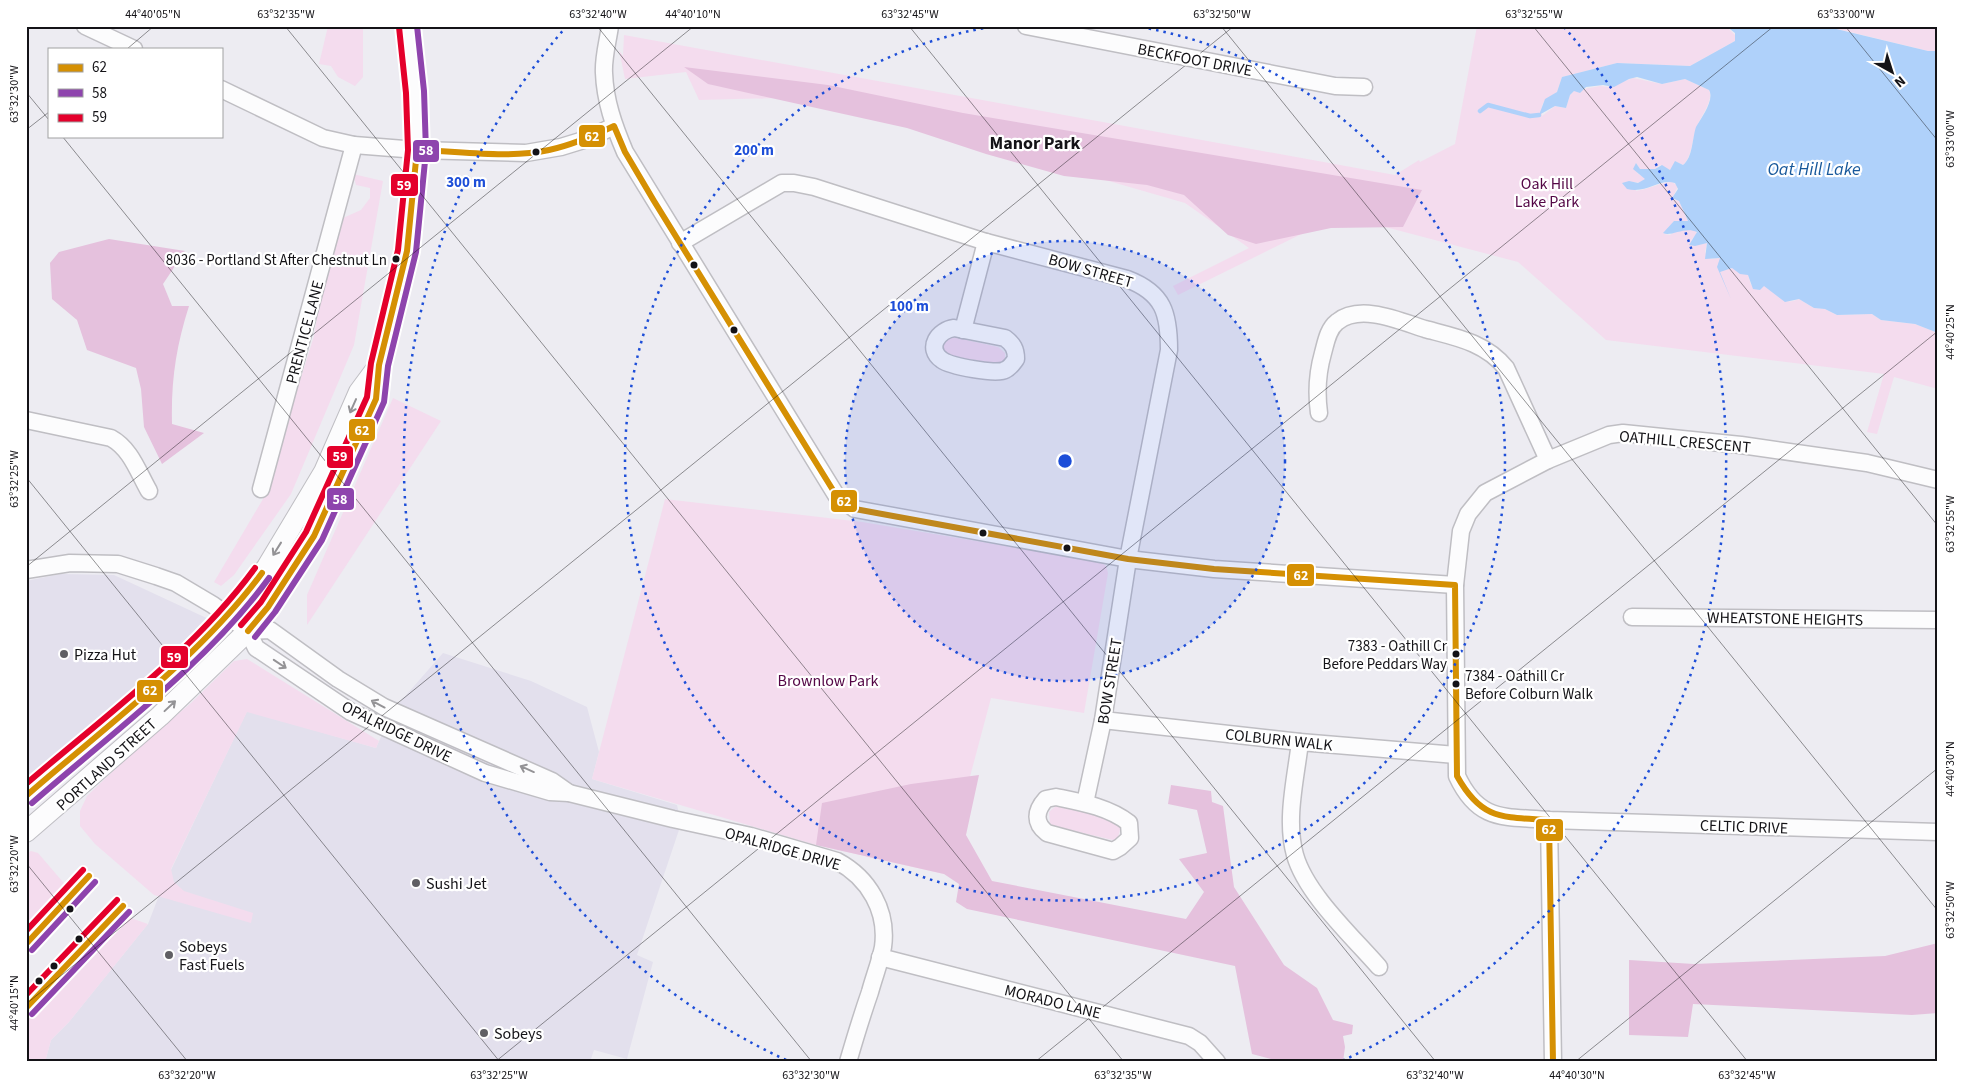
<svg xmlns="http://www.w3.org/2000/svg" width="1964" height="1088" font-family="'Source Sans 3',sans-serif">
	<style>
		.built { fill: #e3e0ed }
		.green { fill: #f4dcee }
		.forest { fill: #e5c1dd }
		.water { fill: #afd1fa }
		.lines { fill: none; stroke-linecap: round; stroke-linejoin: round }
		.stream { stroke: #afd1fa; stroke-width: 4.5 }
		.minor-casing { stroke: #bfbec3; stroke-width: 19 }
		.major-casing { stroke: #bfbec3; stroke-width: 22 }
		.minor { stroke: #fcfcfd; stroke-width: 16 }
		.major { stroke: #fcfcfd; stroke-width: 20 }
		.bus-1-casing { stroke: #fff; stroke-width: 10 }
		.bus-2-casing { stroke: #fff; stroke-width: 10 }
		.bus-3-casing { stroke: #fff; stroke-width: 10 }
		.bus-1 { stroke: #d59003; stroke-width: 6 }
		.bus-2 { stroke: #8e44ad; stroke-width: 6 }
		.bus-3 { stroke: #e4002b; stroke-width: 6 }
		.oneway { stroke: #949396 }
		.ticks { fill: none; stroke: #141317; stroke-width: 1; stroke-opacity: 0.45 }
		.ring { fill: none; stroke: #1d4ed8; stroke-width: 2.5; stroke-dasharray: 2.5 5 }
		.bus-dot { fill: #141317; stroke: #fff; stroke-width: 2 }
		.poi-dot { fill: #605f64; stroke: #fff; stroke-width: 2 }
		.labels { text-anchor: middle; stroke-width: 4.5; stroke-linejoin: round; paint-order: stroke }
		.bus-label { font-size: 15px; fill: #141317; stroke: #fff; text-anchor: end }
		.street-label { font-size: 16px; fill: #141317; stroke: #fff }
		.park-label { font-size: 16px; fill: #540746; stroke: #fff }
		.poi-label { font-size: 16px; fill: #141317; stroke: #fff; text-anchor: start }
		.neighbourhood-label { font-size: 18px; font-weight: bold; fill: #141317; stroke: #fff }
		.water-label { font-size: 18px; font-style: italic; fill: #17589b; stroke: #fff }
		.centre { fill: #1d4ed8; stroke: #fff; stroke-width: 2.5 }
		.ring-label { font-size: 15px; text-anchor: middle; font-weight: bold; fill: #1d4ed8; stroke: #fff; stroke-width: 4.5; stroke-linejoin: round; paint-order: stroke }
		.line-badge { stroke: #fff; stroke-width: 2 }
		.badge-label { font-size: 14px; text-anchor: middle; font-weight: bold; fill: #fff }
		.neatline { fill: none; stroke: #141317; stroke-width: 2 }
		.ticks-label { font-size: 12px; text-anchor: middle; fill: #141317 }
	</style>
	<rect width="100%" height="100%" fill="#edecf2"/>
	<g class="built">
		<polygon points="61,574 114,575 228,628 184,674 26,810 26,581"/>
		<polygon points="443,653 531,681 587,707 599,752 592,779 677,805 681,824 637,955 653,962 627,1059 594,1050 590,1062 45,1062 51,1040 69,1022 148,924 160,893 247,711 376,748 393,710"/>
	</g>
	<g class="green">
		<polygon points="328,26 363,26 363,77 355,86 338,77 331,66 319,64"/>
		<path d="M1477,26h249l10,10 -1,5 -45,25 -73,-3 -55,14 -5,15c-10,8 -17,7 -15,24l13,-10 11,2 4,-13 4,-4 26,-5 8,1 25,-9 29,6 23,-5 24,11c5,9 -7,25 -11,34 -6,12 -5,32 -15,41l-6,-3 -7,8 -10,-5 -5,4h-15l-4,-6 1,10 9,6 -5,4 -7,-1 2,9c13,-2 23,-8 36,-9l6,4 -6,13 7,2 9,20h-14l-10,13 6,1 8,-5h17l2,4 -6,6 7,5 9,-2 -2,9 6,7 9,-1 -1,13 13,-3 16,7 3,10c4,0 9,0 13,1 13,3 15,22 35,13l15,9 11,1 12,6 35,-1 9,6 34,4 23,9v56l-44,-12 -17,57 -10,-2 17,-58 -278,-34 -88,-78 -178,-47 -162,80 -5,-9 76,-38 -64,-45 -368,-106 -118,3 -13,-28 -61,7 -6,-29 4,6 1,-21 771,140 24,-15 1,2 35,-18z"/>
		<polygon points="1811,26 1938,26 1938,51 1928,51 1846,31"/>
		<polygon points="353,174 383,181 354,345 291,494 234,575 221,586 214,582 263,499 314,336 319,305 343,218 361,210 370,198 370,188 356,185"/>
		<polygon points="953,337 998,347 1005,353 1005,360 1001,365 990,367 950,358 939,347 944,339"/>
		<polygon points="393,398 441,421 307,625 307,595"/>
		<polygon points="665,499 862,522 1101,562 1106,566 1108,573 1084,713 991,698 944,874 816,845 592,779"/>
		<polygon points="247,659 379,741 376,748 247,712 171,869 174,882 184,891 253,913 251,923 154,895 95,844 80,826 80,811 87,796 131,754 191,703 234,661"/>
		<polygon points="1056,806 1105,817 1121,826 1118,838 1113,840 1053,826 1050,823 1049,812"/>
		<polygon points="31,851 38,853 68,888 26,932 26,854"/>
		<polygon points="115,917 128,917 148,924 69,1022 51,1040 45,1062 26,1062 26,1010 103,925"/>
	</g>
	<g class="forest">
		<polygon points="684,67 828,85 963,113 1422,190 1403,227 1331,228 1256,244 1228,235 1184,195 1147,185 1064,176 986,154 907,128 708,84"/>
		<path d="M109,239l76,12 -22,33 9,22h17c-13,41 -18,74 -17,118l32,9 -42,31 -18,-37 -3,-38 -5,-21 -49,-18 -10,-30 -25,-21 -2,-36 9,-11z"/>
		<polygon points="979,775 966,835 992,881 1186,919 1204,892 1179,859 1207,853 1197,810 1168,804 1171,785 1211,791 1212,802 1223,806 1234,887 1284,965 1317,988 1333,1020 1353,1025 1352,1034 1343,1036 1345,1047 1343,1062 1282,1062 1252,1054 1235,966 967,909 956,902 959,884 944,874 816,845 822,803 911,784"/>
		<polygon points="1938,943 1938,1013 1912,1015 1693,1004 1688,1037 1629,1035 1629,960 1694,964 1885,956"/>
	</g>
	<path class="water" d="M1726,26l102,1 100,24h10v282l-23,-9 -34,-4 -9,-6 -35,1 -12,-6 -11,-1 -15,-9 -14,3 -21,-16 -4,4 -7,-1 -5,-14 -8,-1 -8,-6 -12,4 11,27 -14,-32 3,-9 -15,1 2,-16 -12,3 -6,-1 8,-13c-12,-6 -26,5 -34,1l11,-12h14l-9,-20 -7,-3 6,-9 -3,-6c-16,-5 -28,11 -48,6l-5,-6 7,-2 9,2 7,-4 -12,-10 3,-6 4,6h15l7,-4 8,5 5,-9 8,4c10,-8 9,-26 13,-38 5,-9 19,-27 13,-37l-24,-11 -23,5 -25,-7 -8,2 -15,8 -11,-2 -17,2 -6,6 -6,-2 -4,4 -4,13 -11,-2 -16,9 6,-16 12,-7 5,-15 55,-14 73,3 45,-25v-8z"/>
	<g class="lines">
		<polyline class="stream" points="1480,111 1488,105 1530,116 1539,115"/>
		<defs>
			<g id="minor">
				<polyline points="85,26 134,49"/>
				<path d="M610,26c-2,15 -7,32 -6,47 1,28 10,53 21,79l211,343 19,14 273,50 86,10 241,16"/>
				<polyline points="1026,26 1335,86 1364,87"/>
				<polyline points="221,89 323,138 354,145 417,150 526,153 561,147 587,139 614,126"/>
				<path d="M680,243l102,-60h12l20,4 172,55 141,37c37,14 42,35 42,71l-41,209 -25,161 -18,83"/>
				<path d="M954,328l51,10c8,6 11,11 11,21 -3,4 -6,9 -11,11 -8,5 -55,-4 -63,-10 -17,-12 -3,-30 12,-32z"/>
				<polyline points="963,330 986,242"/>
				<path d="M1319,413c-3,-22 -2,-39 4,-60 3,-11 5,-24 14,-31 23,-19 63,-1 88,7 30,8 60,13 81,39l42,92"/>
				<path d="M26,420l85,18c20,11 27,34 38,53"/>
				<path d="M1938,480l-71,-17 -126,-18 -118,-12 -14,2 -61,25 -63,33 -17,21 -7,17 -6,54 2,191c22,47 48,40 92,44l389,12"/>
				<polyline points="261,489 354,145"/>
				<path d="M26,570l44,-7 48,1 38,12 20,7 37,22 35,26 8,17 95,64 134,61 65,19 19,1 104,26 78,17 86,25c32,17 51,50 46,86 -3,15 -9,30 -13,45 -8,23 -15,46 -22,70"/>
				<polyline points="1632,617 1938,620"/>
				<polyline points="248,631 270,630 338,679 384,707 552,781 569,793"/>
				<polyline points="1103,720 1300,742 1456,755"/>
				<path d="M1300,742c-4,35 -15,78 -5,113 11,39 57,81 84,112"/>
				<path d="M1056,797c24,5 53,10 73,26l1,15 -10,9 -7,4 -66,-18c-13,-10 -12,-22 -1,-34z"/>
				<polyline points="1549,820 1553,1062"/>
				<polyline points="880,957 1189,1036 1200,1043 1217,1062"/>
			</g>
			<g id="major">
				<polyline points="26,796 198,647 248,592 267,567 324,472 359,392 379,365"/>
				<polyline points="26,832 160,716 248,631 268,607 314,536 376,399 379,365 407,251 417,150 415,92 408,26"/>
			</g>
		</defs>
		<use href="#minor" class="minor-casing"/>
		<use href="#major" class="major-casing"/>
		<use href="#minor" class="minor"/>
		<use href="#major" class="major"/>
		<defs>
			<g id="bus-1">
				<path d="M248,631l20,-24 46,-71 62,-137 3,-34 28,-114 10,-101c43,1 89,9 132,0 23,-5 44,-14 65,-24l11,26 29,49 182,294 19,14 273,50 86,10 241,16 2,191c25,45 46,41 92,44l4,242"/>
				<path d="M26,796c79,-69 174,-139 236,-223"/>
				<polyline points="26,944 89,876"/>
				<polyline points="26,1008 123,906"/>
			</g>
			<g id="bus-2">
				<polyline points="255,637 275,612 322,540 384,402 388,366 416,252 426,151 424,91 417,26"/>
				<path d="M32,803c80,-70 175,-140 237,-225"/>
				<polyline points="32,950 95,882"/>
				<polyline points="32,1014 129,912"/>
			</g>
			<g id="bus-3">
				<polyline points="241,625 261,602 306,532 367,397 371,363 398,250 408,150 406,93 399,27"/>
				<path d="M26,784c78,-67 168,-133 229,-216"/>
				<polyline points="26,931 83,870"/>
				<polyline points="26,995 117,900"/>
			</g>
		</defs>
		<use href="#bus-1" class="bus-1-casing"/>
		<use href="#bus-2" class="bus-2-casing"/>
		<use href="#bus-3" class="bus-3-casing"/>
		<use href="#bus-1" class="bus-1"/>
		<use href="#bus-2" class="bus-2"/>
		<use href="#bus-3" class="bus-3"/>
	</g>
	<defs><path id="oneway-shaft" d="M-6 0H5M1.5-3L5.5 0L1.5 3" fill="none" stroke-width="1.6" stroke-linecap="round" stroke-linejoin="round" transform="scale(1.25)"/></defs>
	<g class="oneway">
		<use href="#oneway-shaft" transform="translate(353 406) rotate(114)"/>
		<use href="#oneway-shaft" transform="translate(277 549) rotate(122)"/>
		<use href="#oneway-shaft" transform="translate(280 664) rotate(34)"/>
		<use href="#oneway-shaft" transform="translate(378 704) rotate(-152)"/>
		<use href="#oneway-shaft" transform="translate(170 706) rotate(-43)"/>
		<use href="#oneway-shaft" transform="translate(527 769) rotate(-156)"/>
	</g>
	<path class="ticks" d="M285,26l839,1036M597,26l839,1036M909,26l839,1036M1221,26l717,885M1533,26l405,500M1845,26l93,115M127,49l27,-23M26,92l23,28M26,130l23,-18M62,136l750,926M26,477l474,585M26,567l668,-541M26,863l162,199M26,1004l1208,-978M495,1062l1279,-1036M1035,1062l903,-731M1575,1062l363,-294"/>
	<circle cx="1065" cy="461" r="220" fill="#1d4ed8" fill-opacity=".12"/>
	<g class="ring">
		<circle cx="1065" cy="461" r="220"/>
		<path d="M1134 26A440 440 0 1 1 996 26"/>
		<path d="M786 1060A661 661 0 0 1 566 27M1564 27A661 661 0 0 1 1344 1060"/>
	</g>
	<g class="bus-dot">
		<circle cx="536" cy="152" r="4.5"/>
		<circle cx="396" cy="259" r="4.5"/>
		<circle cx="694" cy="265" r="4.5"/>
		<circle cx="734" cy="330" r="4.5"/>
		<circle cx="983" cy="533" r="4.5"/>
		<circle cx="1067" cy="548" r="4.5"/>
		<circle cx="1456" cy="654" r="4.5"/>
		<circle cx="1456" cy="684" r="4.5"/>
		<circle cx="70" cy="909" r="4.5"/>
		<circle cx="79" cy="939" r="4.5"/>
		<circle cx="54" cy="966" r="4.5"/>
		<circle cx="39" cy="981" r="4.5"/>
	</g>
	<g class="poi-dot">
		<circle cx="64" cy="654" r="5"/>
		<circle cx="416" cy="883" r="5"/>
		<circle cx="169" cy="955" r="5"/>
		<circle cx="484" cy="1033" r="5"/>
	</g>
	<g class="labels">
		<g class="bus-label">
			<text x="387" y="265">8036 - Portland St After Chestnut Ln</text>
			<text x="1447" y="651">7383 - Oathill Cr<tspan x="1447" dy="18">Before Peddars Way</tspan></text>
			<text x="1465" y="681" text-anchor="start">7384 - Oathill Cr<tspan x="1465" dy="18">Before Colburn Walk</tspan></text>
		</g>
		<g class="street-label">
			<text transform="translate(1195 59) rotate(11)" y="6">BECKFOOT DRIVE</text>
			<text transform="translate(1091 270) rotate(16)" y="6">BOW STREET</text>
			<text transform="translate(304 332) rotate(-75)" y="6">PRENTICE LANE</text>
			<text transform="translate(1685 441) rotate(5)" y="6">OATHILL CRESCENT</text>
			<text transform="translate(1785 618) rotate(1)" y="6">WHEATSTONE HEIGHTS</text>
			<text transform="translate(1109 681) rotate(-81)" y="6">BOW STREET</text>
			<text transform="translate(397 731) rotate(26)" y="6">OPALRIDGE DRIVE</text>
			<text transform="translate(1279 739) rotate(6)" y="6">COLBURN WALK</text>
			<text transform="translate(106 764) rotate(-42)" y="6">PORTLAND STREET</text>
			<text transform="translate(1744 826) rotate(2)" y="6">CELTIC DRIVE</text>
			<text transform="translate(783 848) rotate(16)" y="6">OPALRIDGE DRIVE</text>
			<text transform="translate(1053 1001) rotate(14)" y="6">MORADO LANE</text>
		</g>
		<g class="park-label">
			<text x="1547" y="189">Oak Hill<tspan x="1547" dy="18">Lake Park</tspan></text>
			<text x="828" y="686">Brownlow Park</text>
		</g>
		<g class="poi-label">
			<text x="74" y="660">Pizza Hut</text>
			<text x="426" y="889">Sushi Jet</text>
			<text x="179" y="952">Sobeys<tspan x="179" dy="18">Fast Fuels</tspan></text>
			<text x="494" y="1039">Sobeys</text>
		</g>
		<g class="neighbourhood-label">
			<text x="1035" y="149">Manor Park</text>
		</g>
		<g class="water-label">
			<text x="1814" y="175">Oat Hill Lake</text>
		</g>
	</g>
	<circle cx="1065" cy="461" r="8" class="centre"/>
	<g class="ring-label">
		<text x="754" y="155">200 m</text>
		<text x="466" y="187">300 m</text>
		<text x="909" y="311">100 m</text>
	</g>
	<g class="line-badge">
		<rect x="578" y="124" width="28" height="24" rx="5" fill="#d59003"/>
		<rect x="412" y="139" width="28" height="24" rx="5" fill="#8e44ad"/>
		<rect x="390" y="173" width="29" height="24" rx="5" fill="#e4002b"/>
		<rect x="348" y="418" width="28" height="24" rx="5" fill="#d59003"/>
		<rect x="326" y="445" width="28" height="24" rx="5" fill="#e4002b"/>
		<rect x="326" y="487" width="29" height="24" rx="5" fill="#8e44ad"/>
		<rect x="830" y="489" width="28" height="24" rx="5" fill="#d59003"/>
		<rect x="1286" y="563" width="29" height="24" rx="5" fill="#d59003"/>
		<rect x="160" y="645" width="29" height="24" rx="5" fill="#e4002b"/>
		<rect x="136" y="679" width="28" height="24" rx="5" fill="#d59003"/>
		<rect x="1535" y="818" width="29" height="24" rx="5" fill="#d59003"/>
	</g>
	<g class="badge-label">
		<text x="592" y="141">62</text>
		<text x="426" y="155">58</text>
		<text x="404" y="190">59</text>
		<text x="362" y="435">62</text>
		<text x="340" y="461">59</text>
		<text x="340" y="504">58</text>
		<text x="844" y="506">62</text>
		<text x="1301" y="580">62</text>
		<text x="174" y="662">59</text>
		<text x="150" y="695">62</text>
		<text x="1549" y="834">62</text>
	</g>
	<rect width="1964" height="1088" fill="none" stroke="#ffffff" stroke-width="55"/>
	<rect x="48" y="48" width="175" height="90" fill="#ffffff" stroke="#a1a1a2"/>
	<rect x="58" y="64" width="25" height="8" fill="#d59003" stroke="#a1a1a2"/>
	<text x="92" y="72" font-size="15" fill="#141317">62</text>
	<rect x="58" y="89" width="25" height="8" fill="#8e44ad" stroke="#a1a1a2"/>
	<text x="92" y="98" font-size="15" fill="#141317">58</text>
	<rect x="58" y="114" width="25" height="8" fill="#e4002b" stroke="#a1a1a2"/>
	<text x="92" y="122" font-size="15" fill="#141317">59</text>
	<g transform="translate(1892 72) rotate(141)" stroke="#ffffff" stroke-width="4" paint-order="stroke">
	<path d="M0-4L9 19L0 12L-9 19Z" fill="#141317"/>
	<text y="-8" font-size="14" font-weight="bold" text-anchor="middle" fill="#141317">N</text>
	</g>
	<rect x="28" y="28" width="1908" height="1032" class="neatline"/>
	<g class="ticks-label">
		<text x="153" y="18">44°40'05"N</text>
		<text x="286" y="18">63°32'35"W</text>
		<text x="598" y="18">63°32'40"W</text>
		<text x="693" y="18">44°40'10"N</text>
		<text x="910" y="18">63°32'45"W</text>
		<text x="1222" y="18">63°32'50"W</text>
		<text x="1534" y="18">63°32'55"W</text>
		<text x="1846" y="18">63°33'00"W</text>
		<text transform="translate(14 94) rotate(-90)" y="4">63°32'30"W</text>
		<text transform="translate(1950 139) rotate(-90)" y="4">63°33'00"W</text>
		<text transform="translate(1950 332) rotate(-90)" y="4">44°40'25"N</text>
		<text transform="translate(14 479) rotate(-90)" y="4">63°32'25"W</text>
		<text transform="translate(1950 524) rotate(-90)" y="4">63°32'55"W</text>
		<text transform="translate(1950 769) rotate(-90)" y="4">44°40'30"N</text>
		<text transform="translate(14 864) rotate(-90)" y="4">63°32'20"W</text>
		<text transform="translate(1950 910) rotate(-90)" y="4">63°32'50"W</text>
		<text transform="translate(14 1003) rotate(-90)" y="4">44°40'15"N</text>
		<text x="187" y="1079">63°32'20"W</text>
		<text x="499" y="1079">63°32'25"W</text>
		<text x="811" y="1079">63°32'30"W</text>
		<text x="1123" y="1079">63°32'35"W</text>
		<text x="1435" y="1079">63°32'40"W</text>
		<text x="1577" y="1079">44°40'30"N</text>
		<text x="1747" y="1079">63°32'45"W</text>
	</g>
</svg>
